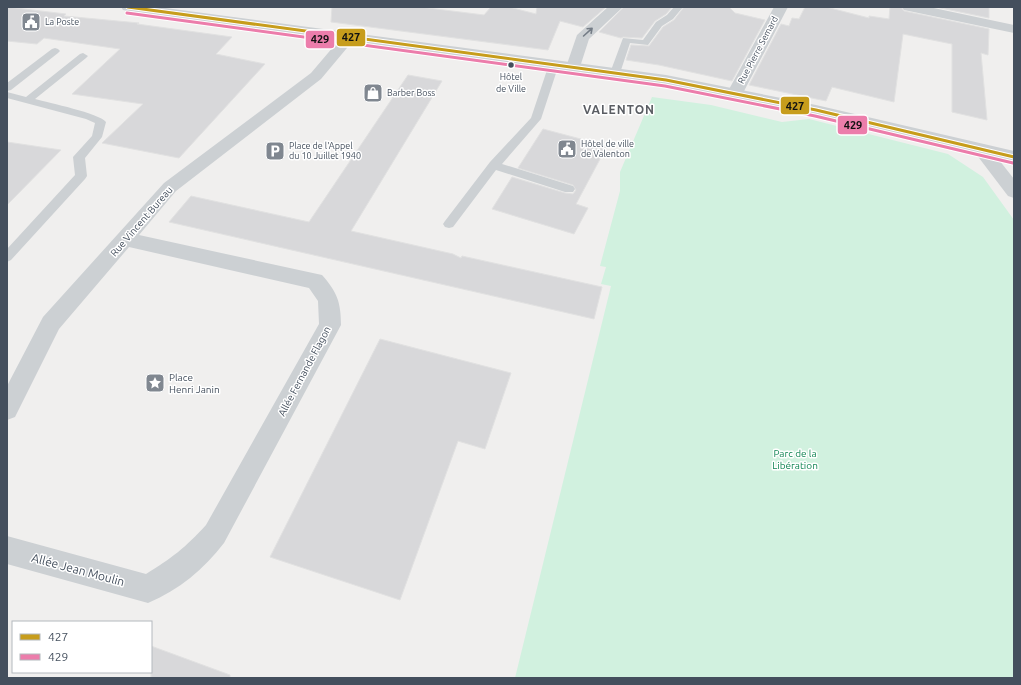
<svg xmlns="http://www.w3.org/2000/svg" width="1021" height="685" font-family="Ubuntu,sans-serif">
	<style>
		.green { fill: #d1f1df }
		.building { fill: #d8d8da; stroke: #e1e1e1 }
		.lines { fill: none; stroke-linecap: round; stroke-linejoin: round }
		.service { fill: #ccd0d3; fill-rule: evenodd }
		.minor { fill: #ccd0d3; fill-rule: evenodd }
		.tertiary { fill: #ccd0d3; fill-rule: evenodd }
		.bus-1-casing { stroke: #fff; stroke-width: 5 }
		.bus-2-casing { stroke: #fff; stroke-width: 5 }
		.bus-1 { stroke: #c79d1c; stroke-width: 3 }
		.bus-2 { stroke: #ec7dab; stroke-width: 3 }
		.oneway { stroke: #747c86 }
		.bus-dot { fill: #444f5d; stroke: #fff; stroke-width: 1.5 }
		.labels { text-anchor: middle; stroke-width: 3; stroke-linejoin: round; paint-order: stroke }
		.far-poi-label { font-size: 9px; fill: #444f5d; stroke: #fff; text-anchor: start }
		.far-street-label { font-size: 9px; fill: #444f5d; stroke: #fff }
		.bus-label { font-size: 9px; fill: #444f5d; stroke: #fff }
		.street-label { font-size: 10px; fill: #444f5d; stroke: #fff }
		.poi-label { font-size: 10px; fill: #444f5d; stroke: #fff; text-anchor: start }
		.park-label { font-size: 10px; fill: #0f8452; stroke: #fff }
		.far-district-label { font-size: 12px; font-weight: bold; letter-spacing: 1px; fill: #5a5d63; stroke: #fff }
		.near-street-label { font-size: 12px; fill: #444f5d; stroke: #fff }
		.line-badge { stroke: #fff; stroke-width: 1.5 }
		.pale-badge-label { font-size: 11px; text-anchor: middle; font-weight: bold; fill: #111 }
	</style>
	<rect width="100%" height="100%" fill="#f0efee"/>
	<polygon class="green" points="652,97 711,105 782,122 809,119 948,154 983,177 1014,220 1014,678 515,678 611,286 601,284 606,267 600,266 620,191 620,172"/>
	<g class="building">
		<polygon points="7,7 66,14 64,16 139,23 137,24 232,37 216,54 265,64 179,158 102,143 143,104 72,94 120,49 44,38 37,44 7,41"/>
		<polygon points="332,7 420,7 484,15 491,7 509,7 536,14 537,7 606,7 583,27 560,21 548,50 331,22"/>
		<polygon points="624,7 672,7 666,14 655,21 642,38 623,37 621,38 599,32"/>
		<polygon points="684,7 729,7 735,13 765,20 732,81 659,65 626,60 631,45 649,46 663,27 674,20"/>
		<polygon points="805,7 826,7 869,18 869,16 889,19 890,7 901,7 904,11 989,29 988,55 981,53 987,120 952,112 952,44 903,34 894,102 832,87 826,101 749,85 781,24 789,26 792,18 799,19"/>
		<polygon points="936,7 989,7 989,18"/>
		<polygon points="408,75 442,81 351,231 453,254 461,258 462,256 602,287 594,319 169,222 191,196 309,222"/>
		<polygon points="543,129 607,146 576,204 588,208 574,234 492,209 512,177 565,193 573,194 576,190 573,185 518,168"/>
		<polygon points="7,142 61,150 7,205"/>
		<polygon points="380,339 511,373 485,449 458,441 400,600 270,557"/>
		<polygon points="151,646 230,675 230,678 151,678"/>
	</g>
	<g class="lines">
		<g class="service">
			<polygon points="674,7 683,7 673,19 662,26 648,45 630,43 620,73 615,76 612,75 610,73 623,38 643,40 656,22 667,15"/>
			<polygon points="55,48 58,49 60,51 58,53 11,90 7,91 7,83 52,49"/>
			<path d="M83,53l5,3 -2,2 -51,41c14,4 64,14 71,23l-4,15 -17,21 2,18 -2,3 -74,81 -4,2v-13l68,-74 -2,-18 19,-21 3,-13 -9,-4 -79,-21v-6l19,5 54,-43z"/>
			<polygon points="554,61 559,64 541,119 502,164 573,186 575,189 573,192 565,192 496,170 453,227 449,228 445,227 443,224 445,221 490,162 531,118 549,64"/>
		</g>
		<g class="minor">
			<polygon points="608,7 623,7 589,39 579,70 574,72 569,70 566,67 577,35"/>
			<polygon points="774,7 788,7 743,93 741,96 735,98 729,96 727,93"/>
			<polygon points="902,7 929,7 1014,25 1014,33 909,11 904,10"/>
			<path d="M350,32l5,1 2,3 -36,43 -145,112 -37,44 183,40c15,17 19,27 19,50l-117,218c-20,26 -45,47 -76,60l-141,-39v-28l139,38c26,-16 39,-26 60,-49l113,-201 -1,-23 -9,-13 -180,-41 -70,82 -44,88 -8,3v-34l36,-69 121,-134 147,-110 34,-40z"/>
			<polygon points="982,144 988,146 1014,179 1014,198 1008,196 973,150 976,146"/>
		</g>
		<polygon class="tertiary" points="121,7 158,7 666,75 816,105 1014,151 1014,163 816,115 666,85 128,11 123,10"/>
		<defs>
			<polyline id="bus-1" points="128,7 666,80 816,110 1014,157"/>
			<polyline id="bus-2" points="127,13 665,86 815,116 1013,163"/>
		</defs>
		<use href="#bus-1" class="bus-1-casing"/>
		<use href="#bus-2" class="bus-2-casing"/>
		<use href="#bus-1" class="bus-1"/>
		<use href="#bus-2" class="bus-2"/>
	</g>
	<defs><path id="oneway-shaft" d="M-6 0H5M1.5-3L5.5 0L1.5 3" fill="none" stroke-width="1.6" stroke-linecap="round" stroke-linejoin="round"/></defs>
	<use class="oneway" href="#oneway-shaft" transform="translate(588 32) rotate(-42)"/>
	<defs>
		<symbol id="civic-square" viewBox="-11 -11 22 22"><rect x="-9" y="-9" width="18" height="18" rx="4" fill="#808790" stroke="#fff"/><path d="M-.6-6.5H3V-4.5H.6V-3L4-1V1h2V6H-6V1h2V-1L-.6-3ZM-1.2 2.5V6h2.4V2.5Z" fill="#fff"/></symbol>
		<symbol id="shop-square" viewBox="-11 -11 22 22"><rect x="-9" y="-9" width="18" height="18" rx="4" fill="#808790" stroke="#fff"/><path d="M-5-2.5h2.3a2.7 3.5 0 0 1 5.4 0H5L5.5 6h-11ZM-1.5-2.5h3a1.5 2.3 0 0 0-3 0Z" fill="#fff"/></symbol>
		<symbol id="parking-square" viewBox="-11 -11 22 22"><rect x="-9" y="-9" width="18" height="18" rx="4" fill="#808790" stroke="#fff"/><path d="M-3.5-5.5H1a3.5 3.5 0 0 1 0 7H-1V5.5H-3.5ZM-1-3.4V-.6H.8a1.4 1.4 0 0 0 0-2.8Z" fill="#fff"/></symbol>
		<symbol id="sight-square" viewBox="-11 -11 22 22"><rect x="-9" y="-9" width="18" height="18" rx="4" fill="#808790" stroke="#fff"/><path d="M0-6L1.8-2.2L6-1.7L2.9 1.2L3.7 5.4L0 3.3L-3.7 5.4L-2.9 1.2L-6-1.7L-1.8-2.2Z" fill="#fff"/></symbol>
	</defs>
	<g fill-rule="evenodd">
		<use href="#civic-square" x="20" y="11" width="22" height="22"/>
		<use href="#shop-square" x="362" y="82" width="22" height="22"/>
		<use href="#civic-square" x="556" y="138" width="22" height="22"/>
		<use href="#parking-square" x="264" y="140" width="22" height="22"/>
		<use href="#sight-square" x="144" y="372" width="22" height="22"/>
	</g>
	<circle class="bus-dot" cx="511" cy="65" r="3.5"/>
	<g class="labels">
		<g class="far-poi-label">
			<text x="45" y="25">La Poste</text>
			<text x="387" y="96">Barber Boss</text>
			<text x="581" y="147">Hôtel de ville<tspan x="581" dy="10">de Valenton</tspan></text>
			<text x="289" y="149">Place de l'Appel<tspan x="289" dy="10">du 10 Juillet 1940</tspan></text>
		</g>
		<g class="far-street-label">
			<text transform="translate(758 50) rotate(-62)" y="3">Rue Pierre Semard</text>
		</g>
		<g class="bus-label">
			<text x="511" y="80">Hôtel<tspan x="511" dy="12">de Ville</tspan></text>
		</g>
		<g class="street-label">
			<text transform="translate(141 221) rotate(-49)" y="4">Rue Vincent Bureau</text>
			<text transform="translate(304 371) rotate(-62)" y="4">Allée Fernande Flagon</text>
		</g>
		<g class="poi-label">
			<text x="169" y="381">Place<tspan x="169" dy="12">Henri Janin</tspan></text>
		</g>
		<g class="park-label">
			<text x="795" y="457">Parc de la<tspan x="795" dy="12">Libération</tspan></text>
		</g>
		<g class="far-district-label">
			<text x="619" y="114">VALENTON</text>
		</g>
		<g class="near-street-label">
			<text transform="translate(78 570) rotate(15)" y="4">Allée Jean Moulin</text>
		</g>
	</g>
	<g class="line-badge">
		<rect x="336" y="28" width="30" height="19" rx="4" fill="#c79d1c"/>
		<rect x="305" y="30" width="30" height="19" rx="4" fill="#ec7dab"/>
		<rect x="780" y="96" width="30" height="19" rx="4" fill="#c79d1c"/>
		<rect x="837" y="115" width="31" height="20" rx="4" fill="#ec7dab"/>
	</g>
	<g class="pale-badge-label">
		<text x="351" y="41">427</text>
		<text x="320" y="43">429</text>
		<text x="795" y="110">427</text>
		<text x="853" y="129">429</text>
	</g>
	<rect width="1021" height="685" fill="none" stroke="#444f5d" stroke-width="16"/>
	<rect x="12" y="621" width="140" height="52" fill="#ffffff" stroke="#b4b9be"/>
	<rect x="20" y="634" width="20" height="6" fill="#c79d1c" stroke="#b4b9be"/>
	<text x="48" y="641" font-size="12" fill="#444f5d">427</text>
	<rect x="20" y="654" width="20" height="6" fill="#ec7dab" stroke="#b4b9be"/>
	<text x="48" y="661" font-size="12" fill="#444f5d">429</text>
</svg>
